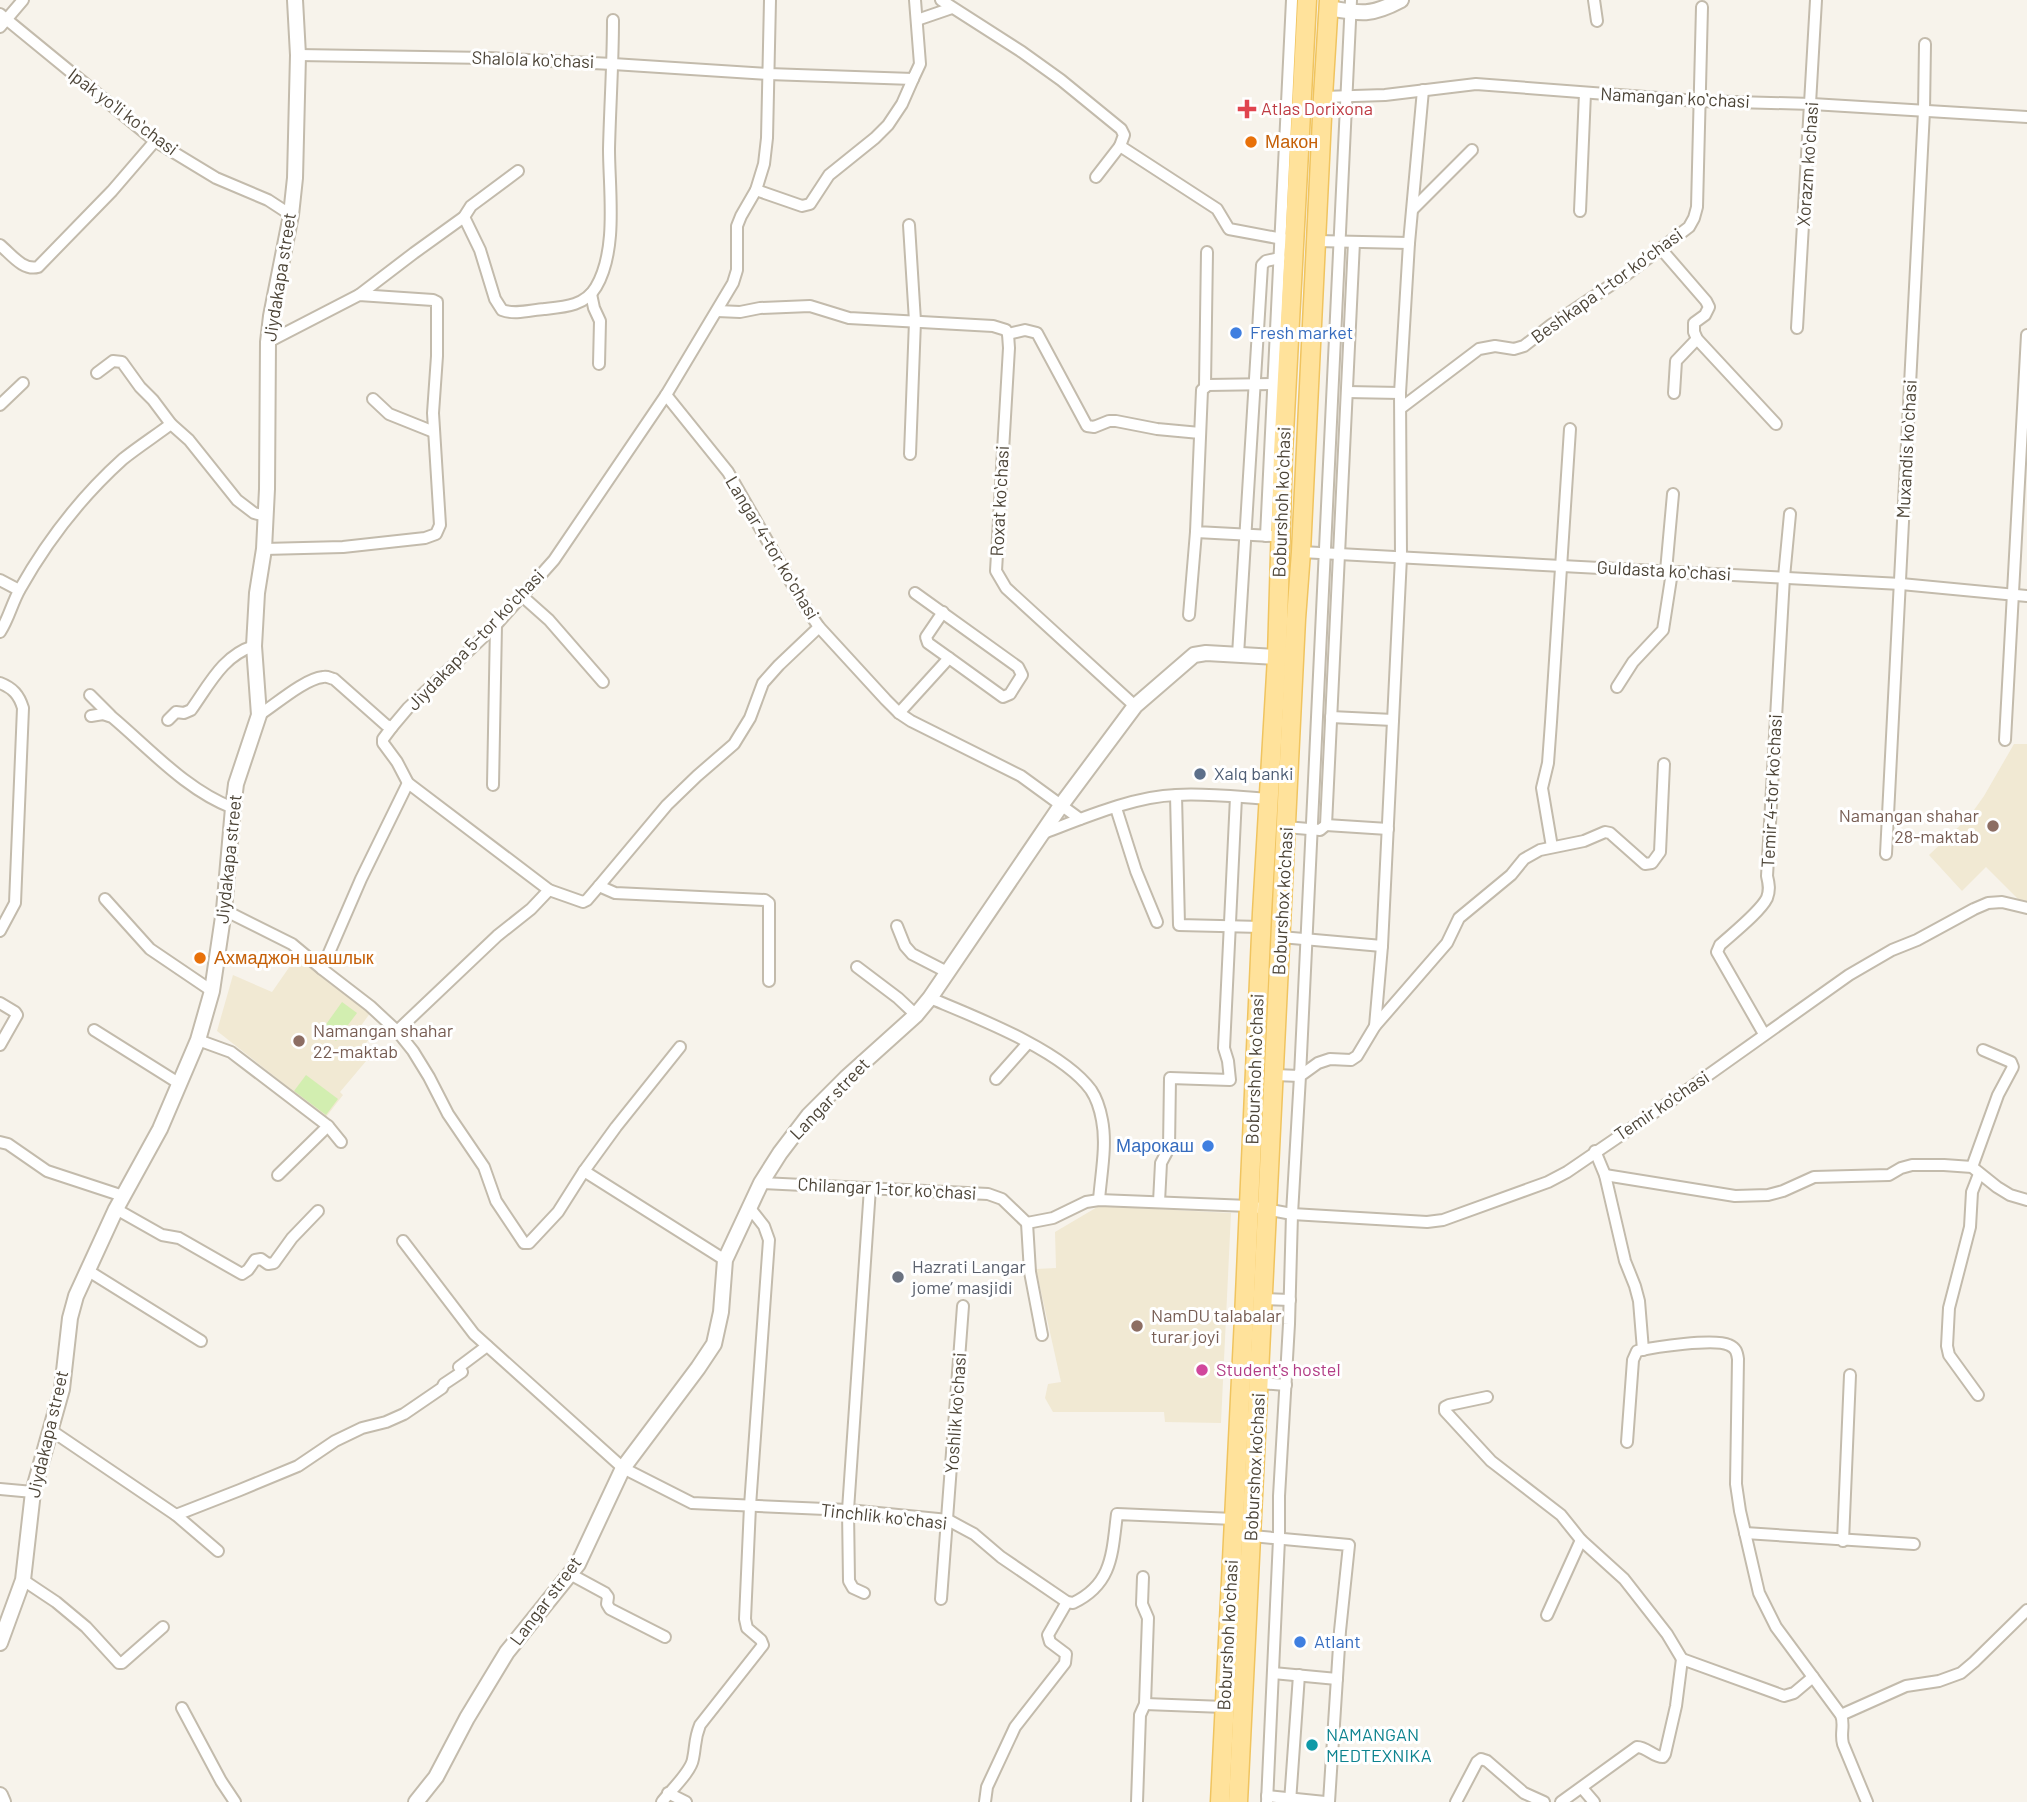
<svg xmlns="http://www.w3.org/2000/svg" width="2027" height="1802" font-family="Barlow,sans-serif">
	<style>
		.education { fill: #f1e9d3 }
		.green { fill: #d2eeb0 }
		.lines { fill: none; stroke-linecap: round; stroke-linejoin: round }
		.minor-casing { stroke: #c3bbac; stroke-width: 14 }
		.tertiary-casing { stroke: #c3bbac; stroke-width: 18 }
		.primary-casing { stroke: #f0c45f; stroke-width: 21 }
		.minor { stroke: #fff; stroke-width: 10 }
		.tertiary { stroke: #fff; stroke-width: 14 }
		.primary { stroke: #ffe29b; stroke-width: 18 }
		.health-dot { fill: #e0444e; stroke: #fff; stroke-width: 2.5 }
		.food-dot { fill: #e8710a; stroke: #fff; stroke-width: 2.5 }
		.shop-dot { fill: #3f7fe0; stroke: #fff; stroke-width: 2.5 }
		.service-dot { fill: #5c6f8a; stroke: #fff; stroke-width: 2.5 }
		.education-dot { fill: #8d6e63; stroke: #fff; stroke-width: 2.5 }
		.worship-dot { fill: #6b7280; stroke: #fff; stroke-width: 2.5 }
		.hotel-dot { fill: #d1479c; stroke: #fff; stroke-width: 2.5 }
		.culture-dot { fill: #0f9aa8; stroke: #fff; stroke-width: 2.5 }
		.labels { text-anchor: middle; stroke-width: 6; stroke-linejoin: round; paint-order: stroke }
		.street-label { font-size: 18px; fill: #4c4437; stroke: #fff }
		.health-label { font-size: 18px; fill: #be3a42; stroke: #fff; text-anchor: start }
		.food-label { font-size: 18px; fill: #c56008; stroke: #fff; text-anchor: start }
		.shop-label { font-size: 18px; fill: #366cbe; stroke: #fff; text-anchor: start }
		.service-label { font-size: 18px; fill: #4e5e75; stroke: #fff; text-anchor: start }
		.education-label { font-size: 18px; fill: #785e54; stroke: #fff; text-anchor: start }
		.worship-label { font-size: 18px; fill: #5b616d; stroke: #fff; text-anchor: start }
		.hotel-label { font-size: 18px; fill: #b23c85; stroke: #fff; text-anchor: start }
		.culture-label { font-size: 18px; fill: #0d838f; stroke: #fff; text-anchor: start }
	</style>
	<rect width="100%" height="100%" fill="#f7f3eb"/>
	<g class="education">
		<polygon points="2014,744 2027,744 2027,904 2021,902 1986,867 1962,891 1929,855 1969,817 1984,796"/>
		<polygon points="297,956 333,986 371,1012 360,1027 372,1035 363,1047 372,1054 340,1092 343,1095 326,1117 217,1031 233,975 272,992"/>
		<polygon points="1099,1206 1231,1213 1221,1423 1165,1422 1164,1412 1053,1412 1045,1398 1048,1384 1061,1382 1036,1269 1056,1268 1055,1232"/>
	</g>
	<g class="green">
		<polygon points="342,1002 357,1013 336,1041 322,1030"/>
		<polygon points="306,1075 338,1099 326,1115 294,1091"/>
	</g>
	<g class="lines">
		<defs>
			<g id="minor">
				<polyline points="941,0 1022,52 1061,80 1121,129 1124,135 1120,146 1217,209 1229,229 1288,240"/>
				<polyline points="1594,0 1597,21"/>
				<polyline points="0,14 155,141 216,178 268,200 291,215"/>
				<polyline points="917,20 952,8"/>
				<polyline points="0,27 23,0"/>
				<polyline points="298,55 488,58 613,64 768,74 913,79 920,64 915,0"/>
				<polyline points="1323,97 1385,95 1476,84 1698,101 1812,104 2027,117"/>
				<polyline points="1096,177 1120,146"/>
				<polyline points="756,190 802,206 810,204 829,175 875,138 888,125 902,104 913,79"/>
				<polyline points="1413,209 1472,150"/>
				<polyline points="1580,211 1585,93"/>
				<path d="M464,217l16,33 15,49 7,11c13,5 29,0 42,-1 20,-2 41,-3 52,-22 22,-37 13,-97 13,-138 1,-43 4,-86 4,-129"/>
				<polyline points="909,225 915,321 910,454"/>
				<polyline points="1316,241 1409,243"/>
				<path d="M0,245c11,9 23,26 38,22l74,-76 43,-50"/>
				<polyline points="1661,249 1706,301 1709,307 1705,315 1694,323 1694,332 1697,339 1776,424"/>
				<polyline points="591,294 594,308 600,321 599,364"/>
				<polyline points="359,295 414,253 464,217 471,206 518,171"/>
				<polyline points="717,311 740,312 760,308 810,306 849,318 993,326 1006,330 1008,334 1009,348 996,571 1006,588 1135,706"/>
				<polyline points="1797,328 1816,0"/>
				<polyline points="1008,334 1025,330 1037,333 1087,426 1094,427 1109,421 1116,421 1157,429 1200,433"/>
				<polyline points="97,373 113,361 122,362 140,387 153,400 171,424 189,440 237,500 254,513 266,516"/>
				<polyline points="1205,386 1207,252"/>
				<polyline points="1347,392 1400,393"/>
				<polyline points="1674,393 1676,361 1697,339"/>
				<polyline points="666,395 728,472 804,605 819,627 886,700 899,713 911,721 1021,776 1080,819"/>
				<polyline points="373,399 389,414 434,432"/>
				<polyline points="0,405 23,383"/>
				<polyline points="1401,408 1479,349 1495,346 1514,349 1524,346 1551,325 1626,275 1689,227 1694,218 1697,207 1702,7"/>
				<polyline points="1266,536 1292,0"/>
				<polyline points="1272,536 1196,532 1202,390 1208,385 1281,384"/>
				<polyline points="264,549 343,547 425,538 436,534 440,525 433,413 437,356 437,302 433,300 359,295 268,342"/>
				<polyline points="1301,552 1901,584 2027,596"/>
				<polyline points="1666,571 1673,494"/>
				<polyline points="0,580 19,590"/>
				<polyline points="522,596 549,620 603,682"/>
				<polyline points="943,612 926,637 928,643 949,658"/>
				<polyline points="1189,615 1196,532"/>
				<path d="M0,632c9,-14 12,-29 20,-43 27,-48 63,-94 103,-130 15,-12 32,-23 48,-35"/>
				<polyline points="1238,655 1262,265 1266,261 1280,258"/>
				<path d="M0,683c13,5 19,12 23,25l-8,195 -15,28"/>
				<polyline points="1617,687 1633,662 1663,630 1672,572"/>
				<polyline points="90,695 110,715"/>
				<polyline points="899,713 949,658 1003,697 1010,694 1022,675 1018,667 915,593"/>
				<path d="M259,715c16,-10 45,-36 64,-38 5,-1 6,1 11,2l52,46 6,2 16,-19 88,-83 58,-65 112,-165 67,-112 4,-13v-44l4,-10 15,-26 8,-26 3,-26 3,-138"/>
				<path d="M91,716l12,-2 9,3c38,32 74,73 121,91"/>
				<polyline points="1331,717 1393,720"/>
				<path d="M168,720l8,-8 8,1 7,-3c18,-25 32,-55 63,-64"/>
				<polyline points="392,727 383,739 383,743 397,762 408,783 549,890 583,902 587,900 599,886 667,805 697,776 734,744 750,718 763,683 779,665 819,627"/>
				<polyline points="2005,740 2027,335"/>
				<polyline points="493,785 496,625"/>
				<polyline points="1176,795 1179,925 1261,927"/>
				<polyline points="1116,808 1136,871 1157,922"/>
				<polyline points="1326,825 1388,829"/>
				<polyline points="1286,827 1320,830 1326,825 1354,242"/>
				<path d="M1041,834c40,-15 93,-38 135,-39 30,-2 62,2 92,4"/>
				<polyline points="1552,847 1542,788 1548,763 1551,722 1570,429"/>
				<polyline points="1886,854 1924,111 1925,44"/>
				<polyline points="599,886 615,893 765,900 769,903 769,981"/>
				<polyline points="105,899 150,949 212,991"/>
				<polyline points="224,910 292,944 322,969 370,1006 397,1031 413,1051 429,1077 448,1114 484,1167 496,1201 524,1243 529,1243 558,1212 584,1171 725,1260"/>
				<polyline points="897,926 905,946 912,954 947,972"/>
				<polyline points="1281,937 1382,946"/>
				<polyline points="857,967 898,998 916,1015"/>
				<polyline points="322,969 361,879 408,783"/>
				<path d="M930,998c45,19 132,52 161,92 6,9 9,19 11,30 5,25 -1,54 -3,80"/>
				<polyline points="0,1003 15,1012 17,1015 0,1045"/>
				<polyline points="1375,1026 1382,946 1401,557 1400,393 1409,243 1423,90"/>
				<polyline points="94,1030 180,1084"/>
				<polyline points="397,1031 497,936 531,909 549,890"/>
				<path d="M1764,1034l-47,-82 3,-7c12,-11 40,-33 47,-47 3,-8 2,-14 0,-22l17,-299 6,-63"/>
				<polyline points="198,1040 231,1052 328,1126 278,1175"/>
				<polyline points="1275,1075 1300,1076 1351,0"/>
				<polyline points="996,1079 1028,1043"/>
				<polyline points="328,1126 341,1142"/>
				<polyline points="0,1142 8,1144 47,1171 123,1196"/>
				<polyline points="1595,1151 1605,1175 1625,1261 1635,1286 1639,1301 1643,1350"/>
				<polyline points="1972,1167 1998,1095 2013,1067 2011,1062 1983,1050"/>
				<polyline points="584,1171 616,1127 680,1047"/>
				<polyline points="1605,1175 1735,1196 1768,1195 1783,1191 1814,1177 1889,1175 1901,1168 1912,1165 1944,1165 1972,1167 1997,1187 2010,1195 2027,1200"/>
				<polyline points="761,1183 988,1194 1002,1199 1027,1223 1053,1218 1086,1202 1099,1200 1249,1206 1292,1214 1427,1222 1443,1220 1548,1182 1567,1172 1690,1088 1849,975 1892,950 1917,940 1974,909 1988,903 2002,902 2027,908"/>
				<polyline points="1159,1202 1161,1163 1169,1148 1170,1078 1230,1080 1228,1061 1224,1048 1236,797"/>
				<polyline points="116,1209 162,1235 179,1238 242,1274 248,1270 255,1260 261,1259 268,1264 274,1263 292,1238 318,1211"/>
				<polyline points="1027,1223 1030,1272 1042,1335"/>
				<path d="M403,1241l71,93 149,134 69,35 156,7 100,10 26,14 27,23 66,45 6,1c40,-19 39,-50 44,-89l117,5"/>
				<polyline points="87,1270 201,1341"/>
				<polyline points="1264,1299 1290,1300"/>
				<polyline points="1260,1383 1286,1385"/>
				<polyline points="1978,1395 1949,1355 1947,1346 1949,1308 1970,1227 1972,1192 1979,1174"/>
				<polyline points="1487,1397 1449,1405 1445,1407 1445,1411 1491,1461 1561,1515 1581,1540 1624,1579 1667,1634 1682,1659"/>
				<polyline points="52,1431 176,1515 218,1551"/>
				<path d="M1627,1442l6,-82 4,-9c18,-4 77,-13 92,-6 7,3 8,7 9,14l-2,125 4,27 19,82 17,34 65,88c4,10 -1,18 2,29l24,58"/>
				<polyline points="0,1489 33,1492"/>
				<polyline points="176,1515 240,1490 298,1466 335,1441 362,1428 386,1422 404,1414 442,1388 444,1384 462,1372 459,1367 487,1346"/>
				<polyline points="1745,1533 1914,1544"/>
				<polyline points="1252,1536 1349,1545 1340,1631 1329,1802"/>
				<polyline points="1843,1541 1850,1375"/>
				<polyline points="570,1574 605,1593 608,1597 607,1604 610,1609 665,1637"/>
				<polyline points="23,1580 56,1602 86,1627 119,1663 122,1663 163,1627"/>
				<polyline points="864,1593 853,1588 849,1581 848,1510 870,1188"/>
				<polyline points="941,1599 963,1306"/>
				<polyline points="1547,1615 1581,1540"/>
				<polyline points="1273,1673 1337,1679"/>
				<polyline points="1145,1704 1224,1707"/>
				<polyline points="182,1708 221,1781 235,1802"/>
				<polyline points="1841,1715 1906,1686 1939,1681 1961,1673 1974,1662 2027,1610"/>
				<polyline points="1582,1788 1594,1802"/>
				<polyline points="668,1793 686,1802"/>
				<polyline points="1267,1796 1325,1802"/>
				<path d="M662,1802c8,-11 29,-30 31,-43 3,-14 1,-19 7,-34l63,-80 -2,-5 -14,-12 -2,-9 5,-113 19,-266 -5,-14 -15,-19"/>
				<polyline points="985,1802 987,1787 1015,1727 1065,1663 1066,1654 1050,1642 1048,1635 1067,1602"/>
				<polyline points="1137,1802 1140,1715 1145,1704 1148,1618 1142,1604 1143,1577"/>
				<polyline points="1267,1802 1279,1539 1279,1496 1289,1324 1292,1214 1300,1076 1318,1063 1330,1059 1351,1060 1357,1056 1375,1026 1447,943 1459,918 1511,875 1524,859 1540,850 1584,841 1605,832 1610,833 1645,864 1652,863 1660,852 1664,764"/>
				<polyline points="1290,1802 1299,1675"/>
				<polyline points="1456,1802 1477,1762 1481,1759 1487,1761 1524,1793 1544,1802"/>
				<path d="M1561,1802l76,-55c10,0 16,10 26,10l2,-3 11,-48 6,-47 102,37 10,-3 19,-16"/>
			</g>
			<g id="tertiary">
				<path d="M1329,8c32,6 42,8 72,-8"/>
				<polyline points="0,1643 23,1580 33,1492 62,1389 70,1318 76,1296 116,1209 160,1129 198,1040 212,991 224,910 233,808 236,784 259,715 254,646 257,593 264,549 267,489 268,342 271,316 291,215 295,178 298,55 295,0"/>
				<polyline points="0,1795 3,1802"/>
				<polyline points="416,1802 436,1777 467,1718 507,1652 578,1564 623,1468 698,1368 714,1344 721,1312 725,1260 761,1183 780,1153 809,1115 846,1078 916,1015 930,998 1062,804 1135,706 1194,655 1206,653 1277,657"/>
			</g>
			<g id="primary">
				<polyline points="1220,1802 1244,1318 1262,913 1277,657 1283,453 1307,0"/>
				<polyline points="1238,1802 1296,619 1301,552 1323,97 1329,0"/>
			</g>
		</defs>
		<use href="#minor" class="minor-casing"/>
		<use href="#tertiary" class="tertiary-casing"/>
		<use href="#primary" class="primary-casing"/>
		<use href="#minor" class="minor"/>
		<use href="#tertiary" class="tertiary"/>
		<use href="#primary" class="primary"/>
	</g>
	<path class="health-dot" d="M1243.5 98.5h7v7h7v7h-7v7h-7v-7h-7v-7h7z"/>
	<g class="food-dot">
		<circle cx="1251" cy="142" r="7"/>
		<circle cx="200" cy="958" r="7"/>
	</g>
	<g class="shop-dot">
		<circle cx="1236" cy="333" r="7"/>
		<circle cx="1208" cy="1146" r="7"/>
		<circle cx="1300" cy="1642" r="7"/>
	</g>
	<circle class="service-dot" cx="1200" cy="774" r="7"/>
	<g class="education-dot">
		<circle cx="1993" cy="826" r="7"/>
		<circle cx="299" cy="1041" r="7"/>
		<circle cx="1137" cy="1326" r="7"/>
	</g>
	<circle class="worship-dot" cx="898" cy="1277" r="7"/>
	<circle class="hotel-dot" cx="1202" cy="1370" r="7"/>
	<circle class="culture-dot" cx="1312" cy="1745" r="7"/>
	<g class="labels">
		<g class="street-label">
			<text transform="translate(533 60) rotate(2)" y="6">Shalola koʻchasi</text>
			<text transform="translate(1675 98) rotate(3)" y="6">Namangan koʻchasi</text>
			<text transform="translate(123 112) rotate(37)" y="6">Ipak yoʻli koʻchasi</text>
			<text transform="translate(1808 164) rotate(-86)" y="6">Xorazm koʻchasi</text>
			<text transform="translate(280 277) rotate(-81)" y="6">Jiydakapa street</text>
			<text transform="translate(1607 286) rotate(-36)" y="6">Beshkapa 1-tor koʼchasi</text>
			<text transform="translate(1907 449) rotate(-87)" y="6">Muxandis koʻchasi</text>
			<text transform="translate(1000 501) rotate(-87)" y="6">Roxat koʻchasi</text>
			<text transform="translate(1282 502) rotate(-88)" y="6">Boburshoh koʻchasi</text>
			<text transform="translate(772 548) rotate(59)" y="6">Langar 4-tor koʻchasi</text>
			<text transform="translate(1664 571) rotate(3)" y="6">Guldasta koʻchasi</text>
			<text transform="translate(476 640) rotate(-46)" y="6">Jiydakapa 5-tor koʻchasi</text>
			<text transform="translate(1772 791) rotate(-87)" y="6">Temir 4-tor koʻchasi</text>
			<text transform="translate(229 859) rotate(-84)" y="6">Jiydakapa street</text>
			<text transform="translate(1283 901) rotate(-87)" y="6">Boburshox ko'chasi</text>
			<text transform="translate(1255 1069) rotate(-88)" y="6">Boburshoh koʻchasi</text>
			<text transform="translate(830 1099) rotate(-46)" y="6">Langar street</text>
			<text transform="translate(1662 1106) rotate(-34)" y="6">Temir ko'chasi</text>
			<text transform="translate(887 1189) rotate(3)" y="6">Chilangar 1-tor koʻchasi</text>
			<text transform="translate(956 1413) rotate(-86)" y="6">Yoshlik koʻchasi</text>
			<text transform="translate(48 1434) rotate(-77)" y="6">Jiydakapa street</text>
			<text transform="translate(1255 1467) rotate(-87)" y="6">Boburshox ko'chasi</text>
			<text transform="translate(884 1517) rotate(6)" y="6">Tinchlik koʻchasi</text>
			<text transform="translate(546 1601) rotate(-53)" y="6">Langar street</text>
			<text transform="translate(1228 1635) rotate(-87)" y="6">Boburshoh koʻchasi</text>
		</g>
		<g class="health-label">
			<text x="1261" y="115">Atlas Dorixona</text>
		</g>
		<g class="food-label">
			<text x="1265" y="148">Макон</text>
			<text x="214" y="964">Ахмаджон шашлык</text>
		</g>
		<g class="shop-label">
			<text x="1250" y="339">Fresh market</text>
			<text x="1194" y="1152" text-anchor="end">Марокаш</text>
			<text x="1314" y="1648">Atlant</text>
		</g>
		<g class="service-label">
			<text x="1214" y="780">Xalq banki</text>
		</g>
		<g class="education-label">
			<text x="1979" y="822" text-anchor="end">Namangan shahar<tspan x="1979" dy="21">28-maktab</tspan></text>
			<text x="313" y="1037">Namangan shahar<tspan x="313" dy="21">22-maktab</tspan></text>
			<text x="1151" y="1322">NamDU talabalar<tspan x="1151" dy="21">turar joyi</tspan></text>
		</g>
		<g class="worship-label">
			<text x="912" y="1273">Hazrati Langar<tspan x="912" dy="21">jome’ masjidi</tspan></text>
		</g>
		<g class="hotel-label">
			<text x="1216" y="1376">Student's hostel</text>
		</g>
		<g class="culture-label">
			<text x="1326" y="1741">NAMANGAN<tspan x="1326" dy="21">MEDTEXNIKA</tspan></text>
		</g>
	</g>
</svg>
